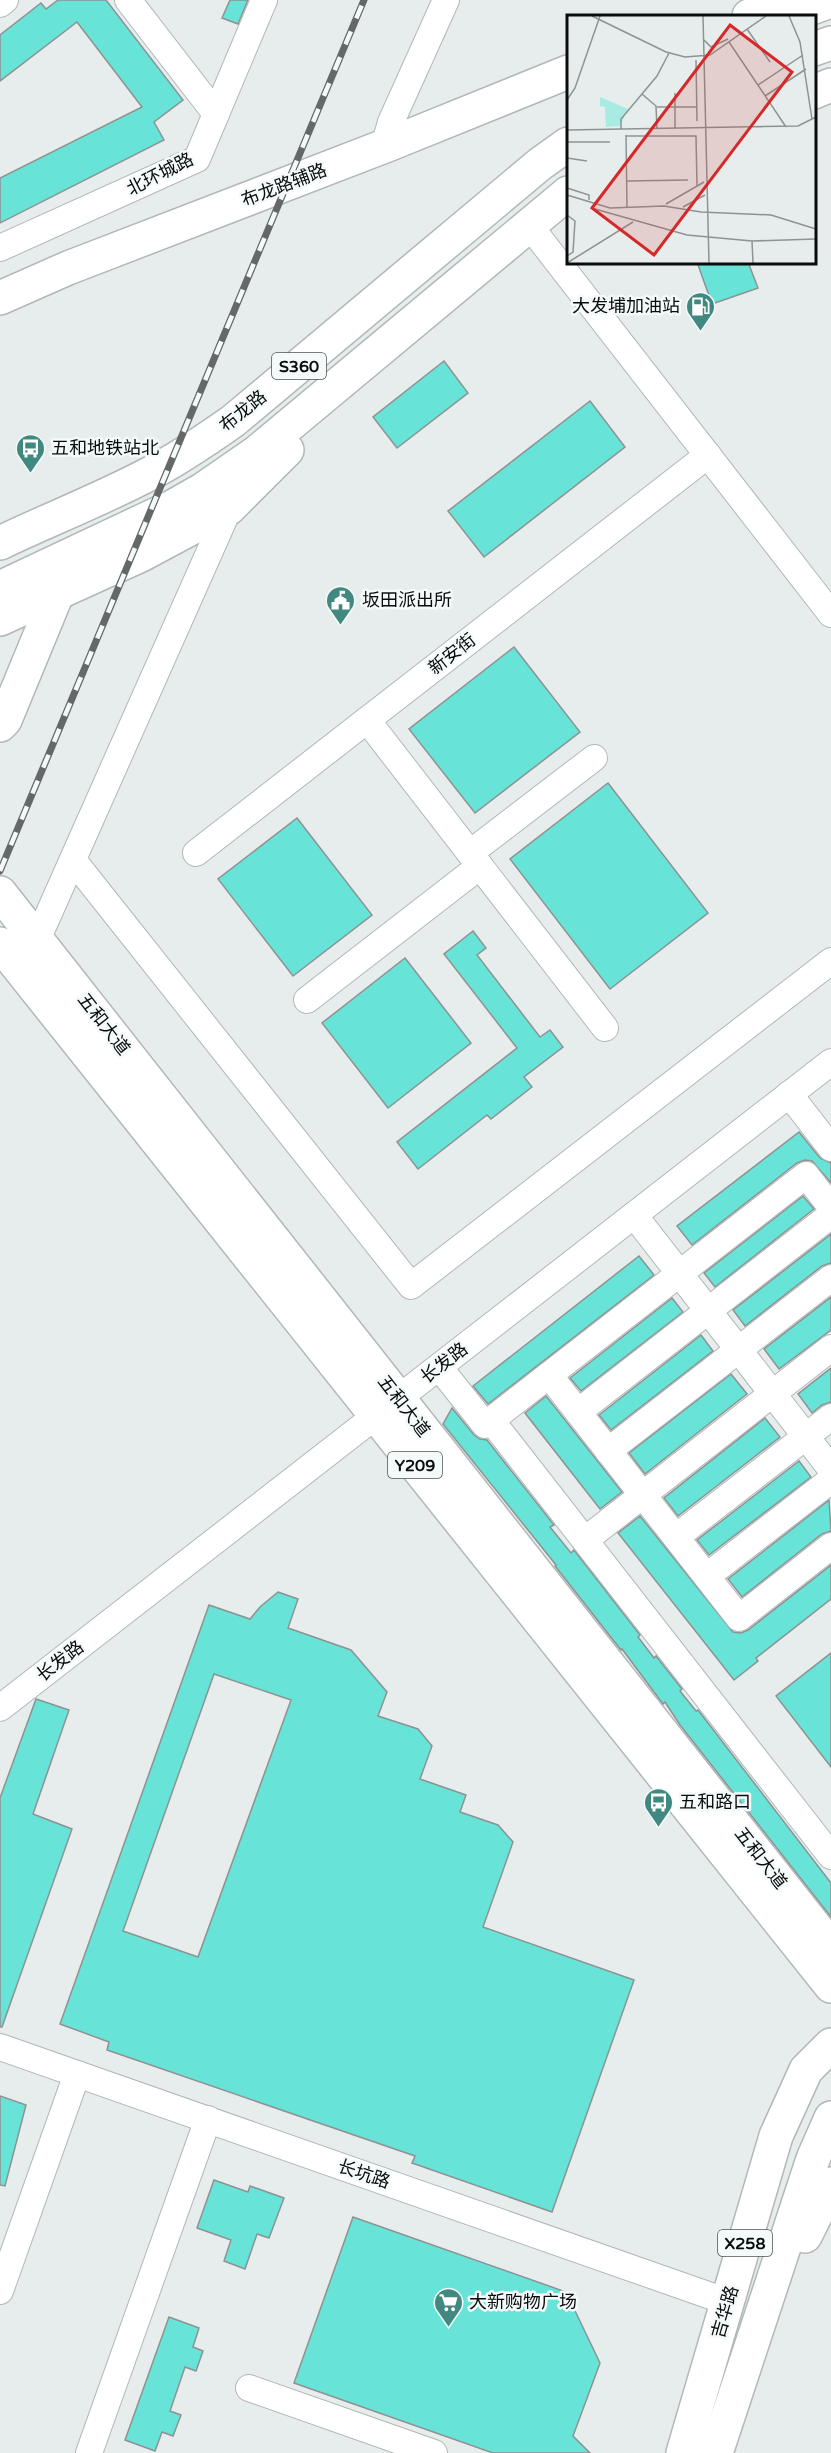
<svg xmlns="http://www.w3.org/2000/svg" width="831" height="2453" font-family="'Varela Round','Noto Sans SC',sans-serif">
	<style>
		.building { fill: #68e3d8; stroke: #8d9392; stroke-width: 1.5; fill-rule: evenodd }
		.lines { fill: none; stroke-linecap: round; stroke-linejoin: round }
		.minor-casing { stroke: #b1b8b7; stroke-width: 28 }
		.major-casing { stroke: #b1b8b7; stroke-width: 36 }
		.minor { stroke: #fff; stroke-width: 26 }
		.major { stroke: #fff; stroke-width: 33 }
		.rail-casing { stroke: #646868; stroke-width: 7 }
		.rail { stroke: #f3faf9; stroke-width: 4.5; stroke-dasharray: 14; stroke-linecap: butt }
		.labels { text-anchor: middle; stroke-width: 5; stroke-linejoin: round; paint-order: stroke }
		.shield { fill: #f3faf9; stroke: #505353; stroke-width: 1.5 }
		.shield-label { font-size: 16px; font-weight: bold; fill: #0a0c0c }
		.street-label { font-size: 18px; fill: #0a0c0c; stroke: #f3faf9 }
		.poi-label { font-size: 18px; fill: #0a0c0c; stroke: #f3faf9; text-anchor: start }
		.inset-road { fill: none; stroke: #8e9392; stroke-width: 1.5 }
		.view { fill: #d62828; fill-opacity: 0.15; stroke: #d62828; stroke-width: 3 }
		.inset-edge { fill: none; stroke: #0a0c0c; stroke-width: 3 }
	</style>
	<rect width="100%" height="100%" fill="#e6edec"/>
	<g class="building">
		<polygon points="58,0 106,0 183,100 154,122 164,140 0,223 0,178 142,107 77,22 0,81 0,35 41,3 46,9"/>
		<polygon points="230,0 248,0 238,24 222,18"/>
		<polygon points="697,262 748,262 758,288 712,304"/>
		<polygon points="444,361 468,393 397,448 373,417"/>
		<polygon points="590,401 625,447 484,557 448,511"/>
		<polygon points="514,647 580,732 475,813 409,729"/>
		<polygon points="608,783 708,913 610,989 510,859"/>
		<polygon points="297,818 372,915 293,976 218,879"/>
		<polygon points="473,931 486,948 477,955 540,1037 550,1030 563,1047 524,1077 532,1087 491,1119 487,1115 418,1169 397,1142 517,1048 444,954"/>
		<polygon points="405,958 471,1043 388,1108 322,1023"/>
		<polygon points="799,1132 820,1158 831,1163 831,1183 812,1161 805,1160 797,1163 692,1245 677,1226"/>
		<polygon points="803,1196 814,1209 715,1287 704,1273"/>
		<polygon points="831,1234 831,1263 822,1266 745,1326 733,1310"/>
		<polygon points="639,1256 654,1275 488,1404 473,1386"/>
		<polygon points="831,1297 831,1330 779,1369 764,1349"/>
		<polygon points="672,1298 683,1312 581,1391 570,1378"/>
		<polygon points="701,1335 713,1351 611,1430 599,1415"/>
		<polygon points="831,1368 831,1402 822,1405 812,1413 798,1394"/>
		<polygon points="731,1374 747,1394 645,1474 629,1453"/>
		<polygon points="546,1396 622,1492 600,1509 525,1413"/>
		<polygon points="452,1408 474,1435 480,1439 487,1440 554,1525 550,1527 571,1553 574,1550 640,1635 638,1637 654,1658 656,1656 682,1689 680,1691 696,1711 698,1710 831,1883 831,1917 680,1725 665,1702 663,1704 622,1649 621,1650 555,1566 556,1565 443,1424"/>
		<polygon points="765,1418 780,1437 678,1516 664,1498"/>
		<polygon points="799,1461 811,1477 709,1555 697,1540"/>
		<polygon points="829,1500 831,1531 822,1534 742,1597 728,1579"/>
		<polygon points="640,1516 733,1632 741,1633 748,1630 831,1565 831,1599 756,1658 758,1661 734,1680 618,1533"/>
		<path d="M278,1592l20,7 -10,29 63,22 36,42 -9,24 40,13 14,17 -12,33 46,16 -6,17 38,13 15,17 -30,85 151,53 -82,232 -140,-49 3,-7 -308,-106 2,-8 -49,-18 149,-419 41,14 10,-12zM214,1674l77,26 -93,257 -75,-26z"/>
		<polygon points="831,1653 831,1767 776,1696"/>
		<polygon points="36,1699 69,1710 33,1814 72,1829 2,2027 0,2027 0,1798"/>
		<polygon points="0,2096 26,2105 5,2186 0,2185"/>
		<polygon points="214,2180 248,2192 250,2186 284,2198 269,2238 257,2234 245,2269 224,2261 231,2240 197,2228"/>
		<polygon points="353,2217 566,2292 600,2363 573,2436 590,2453 493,2453 294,2383"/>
		<polygon points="169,2317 199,2328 193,2347 203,2351 196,2371 185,2367 170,2411 181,2415 173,2436 162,2432 155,2451 125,2440"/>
	</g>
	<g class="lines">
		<defs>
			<g id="minor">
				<polyline points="128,0 216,114"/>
				<polyline points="0,4 5,0"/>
				<polyline points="390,144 387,136 391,122 446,0"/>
				<polyline points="529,225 831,614"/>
				<polyline points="0,248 197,159 264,0"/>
				<polyline points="367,720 605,1028"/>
				<polyline points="196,853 708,455"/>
				<polyline points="470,853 594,758"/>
				<polyline points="73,860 411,1286 831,961"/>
				<polyline points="37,940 229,508"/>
				<polyline points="307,1000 480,866"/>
				<polyline points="789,1094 831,1148"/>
				<polyline points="634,1215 831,1469"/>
				<polyline points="439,1367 485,1425 806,1175 831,1207"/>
				<polyline points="549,1375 739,1618 831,1546"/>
				<polyline points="578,1412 831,1215"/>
				<polyline points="491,1420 831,1856"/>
				<polyline points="608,1451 831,1278"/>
				<polyline points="676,1537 831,1417"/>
				<polyline points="585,1540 831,1348"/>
				<polyline points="707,1576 831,1480"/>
				<polyline points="0,1708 831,1062"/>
				<polyline points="0,2047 728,2302"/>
				<polyline points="0,2291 77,2074"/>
				<polyline points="249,2388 434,2453"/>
				<polyline points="89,2453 208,2119"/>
			</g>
			<g id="major">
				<polyline points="749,16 798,12"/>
				<polyline points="789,16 831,1"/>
				<polyline points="814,49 831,43"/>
				<polyline points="814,92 831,85"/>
				<polyline points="0,298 68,268 390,144 568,72"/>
				<path d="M0,543c50,-24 102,-44 151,-70 29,-15 55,-33 82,-52l307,-257 28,-20"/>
				<polyline points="0,588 172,507 202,490 257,452 568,193"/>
				<polyline points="0,619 141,555 229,508 287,450"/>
				<polyline points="0,725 5,720 57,594"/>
				<polyline points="0,893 831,1947"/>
				<polyline points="0,944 831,1986"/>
				<polyline points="805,2236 831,2184"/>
				<polyline points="683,2453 776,2136 806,2070 831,2045"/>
				<polyline points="716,2453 813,2159 831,2118"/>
			</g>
		</defs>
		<use href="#minor" class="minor-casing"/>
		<use href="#major" class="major-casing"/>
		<use href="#minor" class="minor"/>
		<use href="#major" class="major"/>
		<defs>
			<polyline id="rail" points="0,871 364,0"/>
		</defs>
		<use href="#rail" class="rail-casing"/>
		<use href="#rail" class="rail"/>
	</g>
	<defs>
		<symbol id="fuel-pin" viewBox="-11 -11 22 30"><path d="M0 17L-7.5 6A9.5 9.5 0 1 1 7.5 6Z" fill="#418881" stroke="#f3faf9"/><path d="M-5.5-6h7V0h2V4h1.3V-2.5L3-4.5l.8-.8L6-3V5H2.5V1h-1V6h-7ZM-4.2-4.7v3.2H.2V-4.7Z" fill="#fff"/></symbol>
		<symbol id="bus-pin" viewBox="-11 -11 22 30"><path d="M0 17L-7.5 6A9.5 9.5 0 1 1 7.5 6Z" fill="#418881" stroke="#f3faf9"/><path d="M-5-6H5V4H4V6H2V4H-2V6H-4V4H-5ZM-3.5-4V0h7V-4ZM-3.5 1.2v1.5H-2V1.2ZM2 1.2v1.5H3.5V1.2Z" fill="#fff"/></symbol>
		<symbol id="civic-pin" viewBox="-11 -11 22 30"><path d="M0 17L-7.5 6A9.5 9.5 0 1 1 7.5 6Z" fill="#418881" stroke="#f3faf9"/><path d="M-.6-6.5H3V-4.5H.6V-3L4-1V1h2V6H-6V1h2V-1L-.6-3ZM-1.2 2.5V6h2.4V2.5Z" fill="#fff"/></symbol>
		<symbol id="supermarket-pin" viewBox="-11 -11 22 30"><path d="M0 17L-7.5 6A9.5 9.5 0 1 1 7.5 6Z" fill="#418881" stroke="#f3faf9"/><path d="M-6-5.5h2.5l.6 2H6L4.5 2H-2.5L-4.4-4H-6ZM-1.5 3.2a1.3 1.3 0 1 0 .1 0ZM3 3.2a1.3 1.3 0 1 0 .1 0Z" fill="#fff"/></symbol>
	</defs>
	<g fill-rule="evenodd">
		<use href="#fuel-pin" x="684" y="290" width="33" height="45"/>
		<use href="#bus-pin" x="14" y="432" width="33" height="45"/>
		<use href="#civic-pin" x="324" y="584" width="33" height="45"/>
		<use href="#bus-pin" x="642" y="1786" width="33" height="45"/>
		<use href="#supermarket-pin" x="432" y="2286" width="33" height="45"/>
	</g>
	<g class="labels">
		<g class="shield">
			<rect x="272" y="353" width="54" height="26" rx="4.5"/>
			<rect x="388" y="1452" width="54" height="26" rx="4.5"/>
			<rect x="718" y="2230" width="54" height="26" rx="4.5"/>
		</g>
		<g class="shield-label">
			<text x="299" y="372">S360</text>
			<text x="415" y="1471">Y209</text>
			<text x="745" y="2249">X258</text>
		</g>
		<g class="street-label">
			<text transform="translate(160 174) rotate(-27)" y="6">北环城路</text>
			<text transform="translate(284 185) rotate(-21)" y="6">布龙路辅路</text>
			<text transform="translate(243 411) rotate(-39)" y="6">布龙路</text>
			<text transform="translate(452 654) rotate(-38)" y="6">新安街</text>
			<text transform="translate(104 1024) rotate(52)" y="6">五和大道</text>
			<text transform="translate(444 1363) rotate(-38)" y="6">长发路</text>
			<text transform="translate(404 1406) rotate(52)" y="6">五和大道</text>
			<text transform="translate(60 1661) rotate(-38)" y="6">长发路</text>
			<text transform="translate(761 1858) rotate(52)" y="6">五和大道</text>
			<text transform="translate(364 2174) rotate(19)" y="6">长坑路</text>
			<text transform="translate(725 2312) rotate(-74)" y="6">吉华路</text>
		</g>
		<g class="poi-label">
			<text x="680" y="312" text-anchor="end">大发埔加油站</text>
			<text x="51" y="454">五和地铁站北</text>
			<text x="362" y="606">坂田派出所</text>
			<text x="679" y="1808">五和路口</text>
			<text x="469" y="2308">大新购物广场</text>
		</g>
	</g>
	<g transform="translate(567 15)">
		<rect width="249" height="249" fill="#e6edec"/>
		<path d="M33,82l28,12 -8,17 -14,1 -1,-20 -5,-1z" fill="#a8ebe3"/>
		<path class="inset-road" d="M25,1l74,36 19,5 25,-2 56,-39M136,1l6,247M222,1l11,26 12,77M180,14l23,33M137,25l7,7 17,-8M162,27l57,85M129,45l1,61M191,70l45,-30M108,78v35M75,79l14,12 1,23M198,81l41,-27M0,85l8,-12 25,-72M90,92h40M54,114v-10l36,-43 12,-23M0,115l231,-4 18,-9M59,120l1,73M59,121h70l1,50M0,127h43M0,143l20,3M60,166l61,-1M0,173l22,7v5M0,180l43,13 54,-2 37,6 70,3 45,14M99,189l38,-22M116,192l22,-12M28,194l92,26 65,6 64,-2M0,200l8,6 -2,31 -6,4M185,226l1,22M0,248l66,-41"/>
		<path class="view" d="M163,10l62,47 -138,183 -62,-47z"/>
		<rect width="249" height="249" class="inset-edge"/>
	</g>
</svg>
